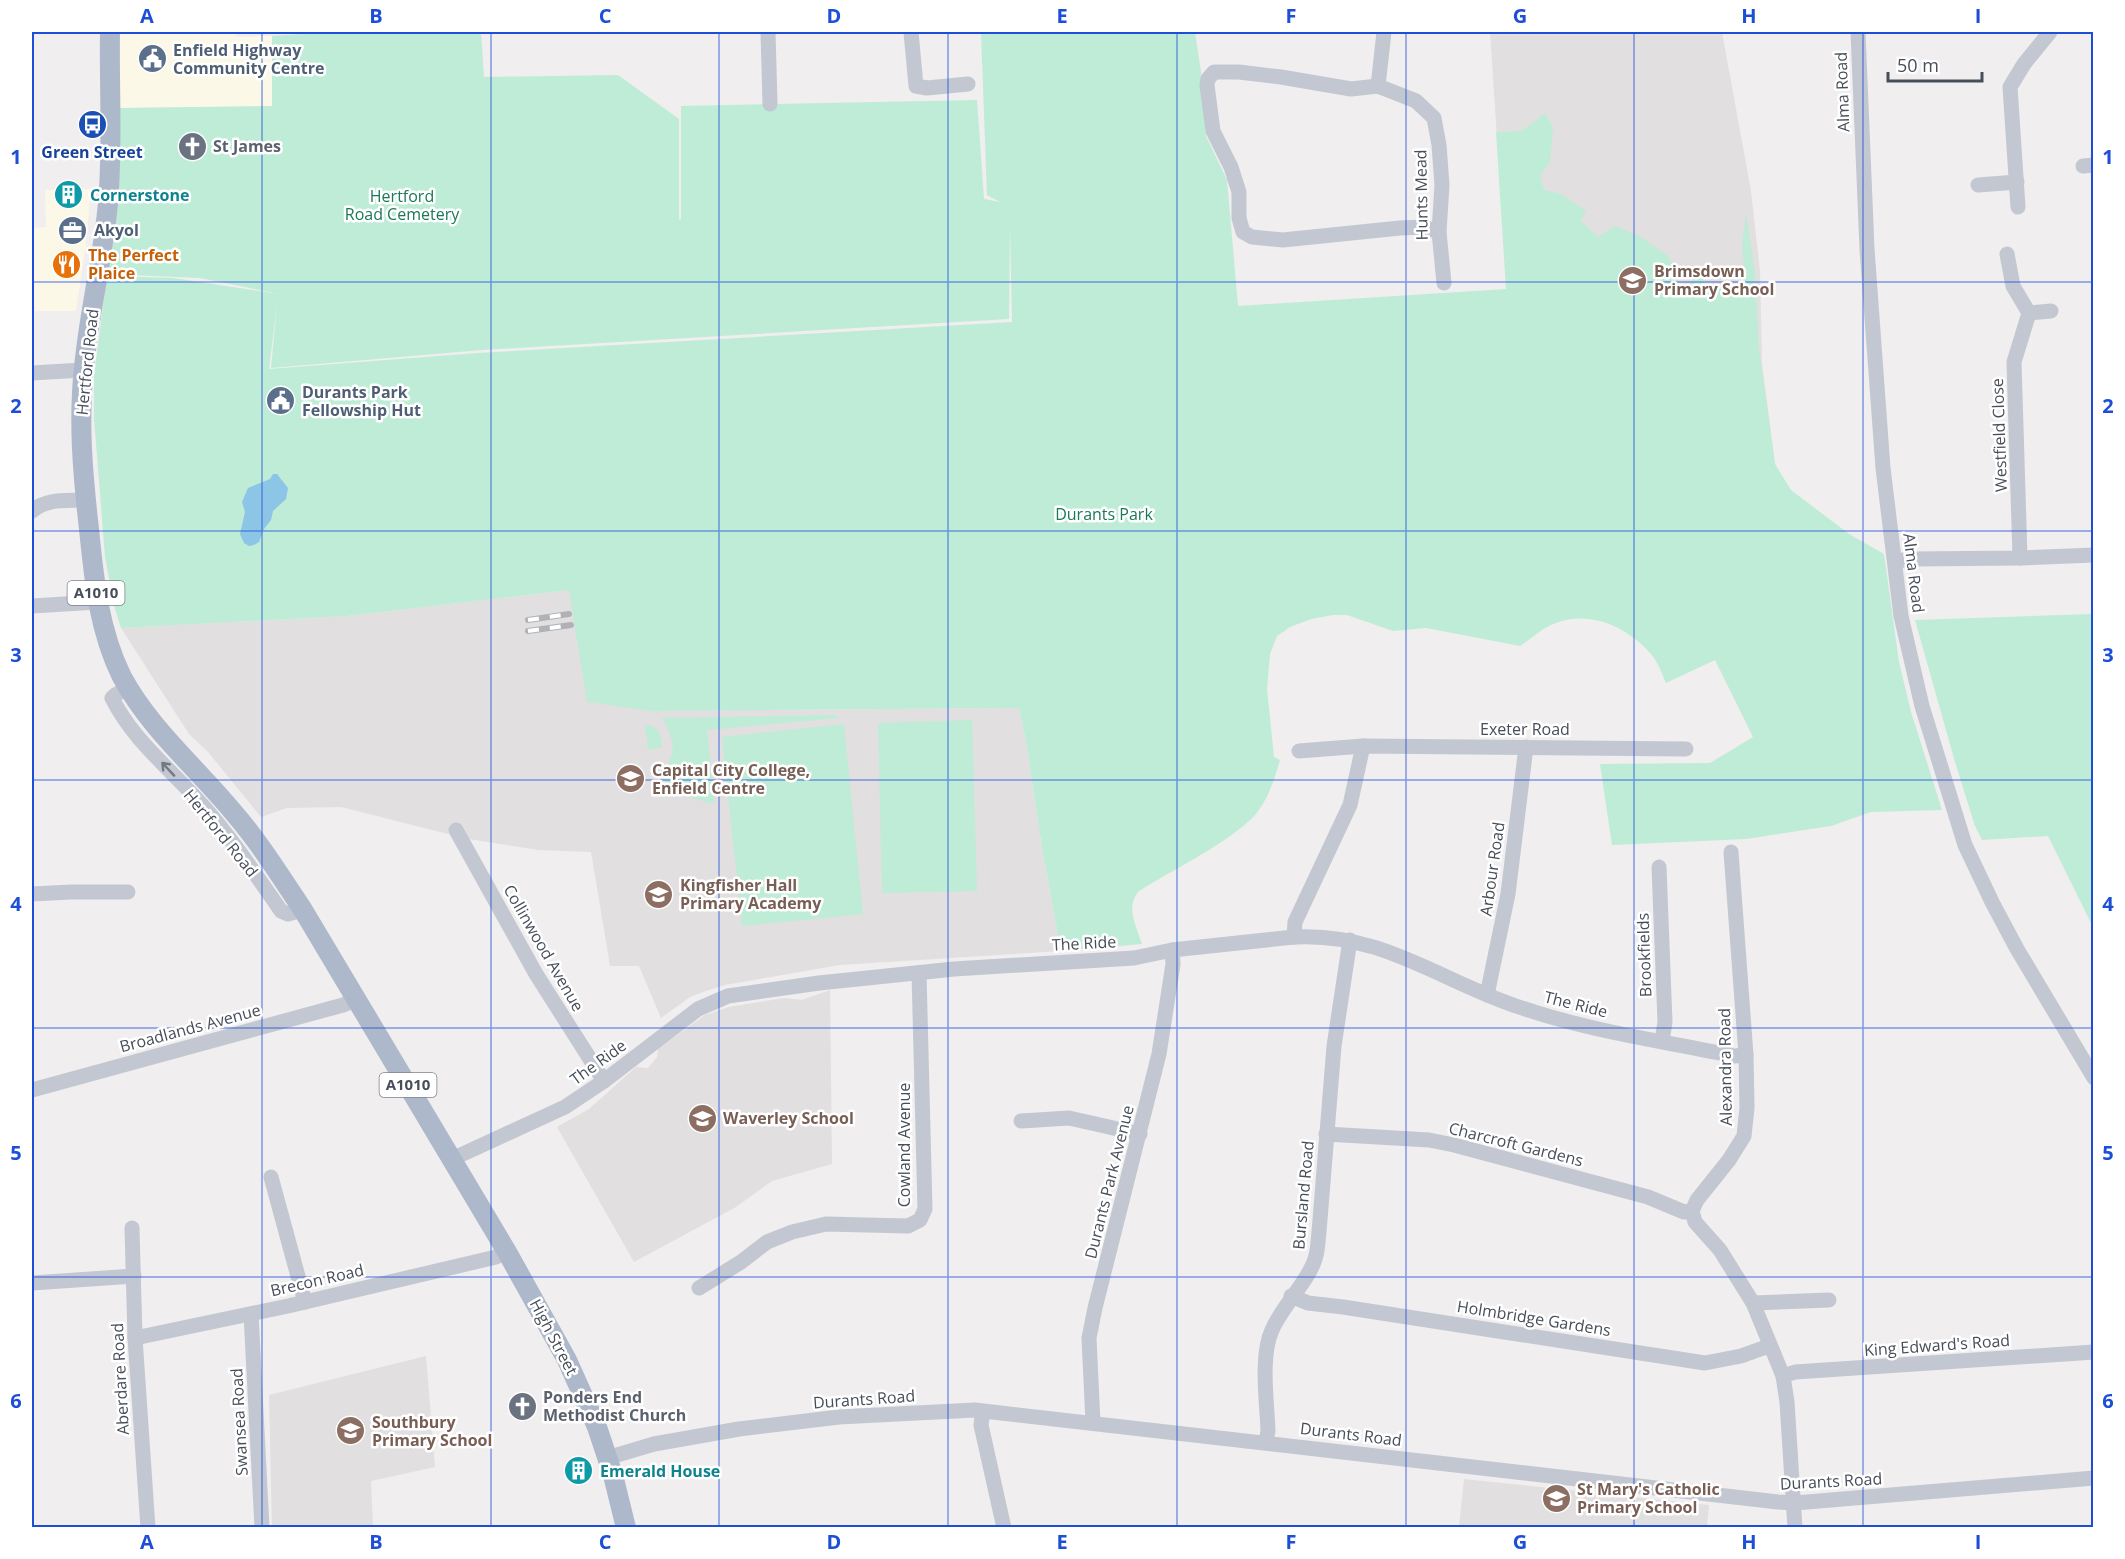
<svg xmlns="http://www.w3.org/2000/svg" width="2125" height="1559" font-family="'Open Sans',sans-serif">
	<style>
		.commercial { fill: #fbf8e7 }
		.education { fill: #e1dfdf }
		.green { fill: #beecd7; fill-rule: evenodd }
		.water { fill: #8dc5e7 }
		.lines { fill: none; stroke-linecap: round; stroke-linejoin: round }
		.minor { stroke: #c2c7d2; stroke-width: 15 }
		.major { stroke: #aeb8cb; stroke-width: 20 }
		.rail-casing { stroke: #b0b2b8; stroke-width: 6 }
		.rail { stroke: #fff; stroke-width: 4; stroke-dasharray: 11; stroke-linecap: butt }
		.oneway { stroke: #727884 }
		.grid { fill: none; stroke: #1d4ed8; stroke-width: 1.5; stroke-opacity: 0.55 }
		.labels { text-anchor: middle; stroke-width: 5; stroke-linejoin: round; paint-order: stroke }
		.shield { fill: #fff; stroke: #7e838c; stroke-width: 1.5 }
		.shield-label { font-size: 15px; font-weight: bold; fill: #474e5a }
		.service-label { font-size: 16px; font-weight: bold; fill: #4e5e75; stroke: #fff; text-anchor: start }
		.street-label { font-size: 16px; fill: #474e5a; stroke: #fff }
		.worship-label { font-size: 16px; font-weight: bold; fill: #5b616d; stroke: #fff; text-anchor: start }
		.transit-label { font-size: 16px; font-weight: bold; fill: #164399; stroke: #fff }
		.culture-label { font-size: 16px; font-weight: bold; fill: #0d838f; stroke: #fff; text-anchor: start }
		.park-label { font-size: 16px; fill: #1b7859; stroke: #fff }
		.food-label { font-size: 16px; font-weight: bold; fill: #c56008; stroke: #fff; text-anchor: start }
		.education-label { font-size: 16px; font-weight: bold; fill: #785e54; stroke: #fff; text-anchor: start }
		.neatline { fill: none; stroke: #1d4ed8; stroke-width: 2 }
		.grid-label { font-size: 20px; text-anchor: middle; font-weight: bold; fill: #1d4ed8 }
	</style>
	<rect width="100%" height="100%" fill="#f0eeee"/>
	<g class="commercial">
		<polygon points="116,32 235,32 236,37 272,36 272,106 118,108"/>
		<polygon points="91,189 86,244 76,311 32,311 32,228 46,227 45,190"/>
	</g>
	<g class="education">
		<polygon points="1490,32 1722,32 1751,191 1760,271 1762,363 1775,464 1507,289"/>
		<polygon points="569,590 652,711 1019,708 1026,741 1042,848 1061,951 840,965 725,985 706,991 690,997 661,1018 639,966 610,966 591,852 538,850 469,839 463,827 448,834 341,807 287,808 261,817 208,752 189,734 121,628 347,616"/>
		<polygon points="830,990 832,1164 772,1181 736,1207 634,1262 557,1127 589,1109 636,1067 648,1068 657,1057 658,1049 705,1015 729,1007 784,998 802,1000"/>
		<polygon points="426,1356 435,1467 371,1481 373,1527 272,1527 269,1395"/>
		<polygon points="1464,1479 1709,1505 1707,1527 1459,1527"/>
	</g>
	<g class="green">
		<path d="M331,32h150l3,45 134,-2 61,44v101l2,-1v-113l296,-6 7,99 16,3 -13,-7 -6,-163h214l6,40 5,64 21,44 11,126 268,-17 -10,-157 26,-1 23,-18 8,14 -3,35 -10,13 4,15 17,4 25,17 -6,9 18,17 17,-11 26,11 27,19 11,20 -3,12 14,-3 5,-11 7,2 5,11h31l6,-20 -2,-21 4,-33 9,61 4,76 16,114 16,26 58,44 35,20 15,108 12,50 31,98 -71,2 -40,14 -85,13 -134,6 -12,-81 110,-1 43,-26 -38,-77 -49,23c-4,-9 -8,-21 -15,-29 -25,-29 -67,-47 -104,-27 -9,5 -18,13 -27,19l-94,-18 -33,3 -46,-16h-14l-22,4 -21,8 -13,9 -7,18 -3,35 7,68 6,3c-6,21 -14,46 -31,61 -30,27 -75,48 -110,70 -14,16 -3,34 3,53l-81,7 -19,-103 -16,-107 -7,-33 -367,3 -65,-9 -18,-112 -222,26 -226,12 -6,-19 -10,-52 -11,-139v-43l13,-99 66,2 106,16 -79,-16 -92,-4 6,-35 4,-131 154,-2v-70zM1010,225l2,97 -534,31 -209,16 8,-65 -6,64 211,-18 527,-31z"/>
		<polygon points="2093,614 2094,614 2093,927 2048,836 1982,840 1975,826 1955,762 1915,620"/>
		<path d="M837,715v3l-130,12 7,72 -5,1 -43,-14 -1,-11 -4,-1c1,-7 6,-11 9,-17 7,-16 -1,-29 -8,-42z"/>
		<polygon points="972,720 977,891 882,893 878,723"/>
		<polygon points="844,724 863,914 742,926 722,737"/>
		<path d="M645,725c14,1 16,9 17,22l-14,3z"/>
	</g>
	<polygon class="water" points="273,474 277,474 288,488 286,499 273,511 271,520 264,529 259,542 254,545 249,546 244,543 240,534 245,512 242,502 248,488 270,479"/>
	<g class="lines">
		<g class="minor">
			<polyline points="768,32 770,104"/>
			<polyline points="911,32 916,86 927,88 968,84"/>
			<polyline points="1384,32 1378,86 1416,101 1434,118 1439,145 1442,185 1439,232 1444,283"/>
			<polyline points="1858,32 1867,249 1883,468 1901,616 1922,706 1965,845 1992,902 2017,949 2094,1078"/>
			<polyline points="1378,86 1351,89 1281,77 1239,72 1214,72 1208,79 1207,85 1213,131 1231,167 1239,192 1239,218 1243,232 1252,237 1283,240 1400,228 1423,227 1439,232"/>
			<polyline points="2083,166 2094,165"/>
			<polyline points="1978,185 2017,182"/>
			<polyline points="2018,207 2010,87 2024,64 2050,32"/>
			<polyline points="2007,254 2013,286 2029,313 2014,362 2020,558"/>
			<polyline points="2029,313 2051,311"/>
			<polyline points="32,373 83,370"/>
			<path d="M32,511c15,-13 34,-10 53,-11"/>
			<polyline points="1895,561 1913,559 2020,558 2094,555"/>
			<polyline points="32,606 97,602"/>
			<path d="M128,688l-13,7 -3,3c21,43 62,74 92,109 28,32 52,68 77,104l7,3 15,-4"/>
			<polyline points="1299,751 1363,746 1686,749"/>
			<polyline points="456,830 536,974 604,1081"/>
			<polyline points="1731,852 1746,1055 1747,1108 1744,1136 1729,1160 1697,1200 1692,1211 1695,1222 1720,1250 1753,1303 1783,1376 1787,1402 1795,1528"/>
			<polyline points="1659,867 1665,1022 1662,1041"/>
			<polyline points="32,894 71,892 128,892"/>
			<polyline points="1294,937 1295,922 1350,805 1363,746"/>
			<polyline points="1487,995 1508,894 1526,747"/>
			<polyline points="32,1090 343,1005 357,999"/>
			<polyline points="1021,1121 1069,1118 1140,1134"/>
			<polyline points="1326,1134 1429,1140 1454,1145 1648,1197 1684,1212 1692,1211"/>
			<path d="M452,1159l113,-52 39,-26 94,-72 30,-13 91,-13 135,-14 180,-11 38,-8 122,-13c88,-5 146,44 225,70 69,24 144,34 215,49l12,-1"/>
			<polyline points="271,1177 305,1302"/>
			<polyline points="132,1228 135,1338 148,1528"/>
			<polyline points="32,1283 134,1276"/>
			<polyline points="699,1288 741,1262 767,1242 792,1232 826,1224 908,1226 920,1220 925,1209 919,973"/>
			<polyline points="1291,1296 1308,1303 1343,1307 1705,1363 1741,1356 1769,1346"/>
			<polyline points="1753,1303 1829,1300"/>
			<polyline points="251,1314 262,1528"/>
			<polyline points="135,1338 288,1306 496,1257 507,1252"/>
			<polyline points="1783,1376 1795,1372 2094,1352"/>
			<polyline points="986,1412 982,1417 981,1425 1004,1528"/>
			<polyline points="1093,1423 1089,1338 1095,1308 1159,1054 1173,964 1172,950"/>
			<path d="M1266,1442l2,-11c-1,-29 -8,-75 4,-101 10,-24 36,-48 43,-71 3,-8 3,-19 4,-27l15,-186 16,-106"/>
			<polyline points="607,1458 654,1444 739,1429 839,1417 975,1410 1778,1502 1795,1503 2094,1478"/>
		</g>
		<path class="major" d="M110,32c-1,56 3,115 -2,171 -5,56 -19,109 -24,165 -6,54 -1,108 5,161 5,51 10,102 33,148 28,52 75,91 112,136 26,30 47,64 69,97l204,342 60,108 30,67 16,48 13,53"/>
		<defs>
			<g id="rail">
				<polyline points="528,620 569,614"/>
				<polyline points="528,631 571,625"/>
			</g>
		</defs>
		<use href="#rail" class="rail-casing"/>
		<use href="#rail" class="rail"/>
	</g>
	<defs><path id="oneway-shaft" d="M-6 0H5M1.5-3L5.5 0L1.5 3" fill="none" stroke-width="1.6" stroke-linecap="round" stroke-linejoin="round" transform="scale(1.5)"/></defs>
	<use class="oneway" href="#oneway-shaft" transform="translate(168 769) rotate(-133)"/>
	<path class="grid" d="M262,32v1496M491,32v1496M719,32v1496M948,32v1496M1177,32v1496M1406,32v1496M1634,32v1496M1863,32v1496M32,282h2062M32,531h2062M32,780h2062M32,1028h2062M32,1277h2062"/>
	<defs>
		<symbol id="civic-disc" viewBox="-11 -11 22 22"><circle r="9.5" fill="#5c6f8a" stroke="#fff"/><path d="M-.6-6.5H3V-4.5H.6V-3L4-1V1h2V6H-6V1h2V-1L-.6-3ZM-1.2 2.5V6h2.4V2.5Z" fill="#fff"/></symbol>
		<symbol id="bus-disc" viewBox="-11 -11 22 22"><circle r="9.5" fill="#1a4fb4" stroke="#fff"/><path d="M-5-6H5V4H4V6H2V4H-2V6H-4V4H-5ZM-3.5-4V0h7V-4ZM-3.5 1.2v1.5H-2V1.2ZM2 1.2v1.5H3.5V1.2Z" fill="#fff"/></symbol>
		<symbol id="church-disc" viewBox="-11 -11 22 22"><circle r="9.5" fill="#6b7280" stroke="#fff"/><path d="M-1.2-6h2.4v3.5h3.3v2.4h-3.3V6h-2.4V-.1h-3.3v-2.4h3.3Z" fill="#fff"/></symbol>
		<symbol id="building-disc" viewBox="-11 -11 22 22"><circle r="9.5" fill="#0f9aa8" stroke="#fff"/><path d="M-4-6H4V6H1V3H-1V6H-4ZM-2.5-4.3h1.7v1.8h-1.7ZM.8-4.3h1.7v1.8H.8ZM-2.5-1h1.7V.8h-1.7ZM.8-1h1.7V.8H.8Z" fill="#fff"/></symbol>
		<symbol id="office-disc" viewBox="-11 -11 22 22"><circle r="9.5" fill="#5c6f8a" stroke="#fff"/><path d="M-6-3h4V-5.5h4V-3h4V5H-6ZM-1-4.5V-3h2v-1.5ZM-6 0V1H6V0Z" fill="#fff"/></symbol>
		<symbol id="restaurant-disc" viewBox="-11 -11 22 22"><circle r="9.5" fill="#e8710a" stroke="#fff"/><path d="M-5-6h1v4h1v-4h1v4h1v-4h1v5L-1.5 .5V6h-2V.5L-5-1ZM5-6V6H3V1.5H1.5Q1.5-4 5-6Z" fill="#fff"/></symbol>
		<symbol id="school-disc" viewBox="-11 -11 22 22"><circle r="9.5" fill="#8d6e63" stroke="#fff"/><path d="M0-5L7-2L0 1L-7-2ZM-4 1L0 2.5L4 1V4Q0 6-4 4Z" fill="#fff"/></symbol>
		<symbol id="university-disc" viewBox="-11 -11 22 22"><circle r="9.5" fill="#8d6e63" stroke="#fff"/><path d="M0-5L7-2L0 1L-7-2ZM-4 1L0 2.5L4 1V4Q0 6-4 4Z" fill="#fff"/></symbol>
	</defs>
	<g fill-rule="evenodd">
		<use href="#civic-disc" x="136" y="42" width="33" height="33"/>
		<use href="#bus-disc" x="76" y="108" width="33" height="33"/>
		<use href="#church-disc" x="176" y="130" width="33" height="33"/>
		<use href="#building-disc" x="52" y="178" width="33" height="33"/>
		<use href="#office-disc" x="56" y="214" width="33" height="33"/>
		<use href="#restaurant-disc" x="50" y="248" width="33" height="33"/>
		<use href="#school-disc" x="1616" y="264" width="33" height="33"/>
		<use href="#civic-disc" x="264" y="384" width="33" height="33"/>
		<use href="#university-disc" x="614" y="762" width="33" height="33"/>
		<use href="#school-disc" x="642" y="878" width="33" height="33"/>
		<use href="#school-disc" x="686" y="1102" width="33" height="33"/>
		<use href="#church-disc" x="506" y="1390" width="33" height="33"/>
		<use href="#school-disc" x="334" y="1414" width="33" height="33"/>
		<use href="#building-disc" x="562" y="1454" width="33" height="33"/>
		<use href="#school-disc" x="1540" y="1482" width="33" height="33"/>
	</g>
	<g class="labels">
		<g class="shield">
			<rect x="67.5" y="581" width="57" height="24" rx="4.5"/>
			<rect x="379.5" y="1073" width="57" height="24" rx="4.5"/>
		</g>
		<g class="shield-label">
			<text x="96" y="598">A1010</text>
			<text x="408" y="1090">A1010</text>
		</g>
		<g class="service-label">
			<text x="173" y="56">Enfield Highway<tspan x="173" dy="18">Community Centre</tspan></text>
			<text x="94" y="236">Akyol</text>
			<text x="302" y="398">Durants Park<tspan x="302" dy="18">Fellowship Hut</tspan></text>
		</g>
		<g class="street-label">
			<text transform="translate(1842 92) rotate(-92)" y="6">Alma Road</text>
			<text transform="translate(1421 195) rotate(-91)" y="6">Hunts Mead</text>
			<text transform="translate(87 362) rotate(-84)" y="6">Hertford Road</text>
			<text transform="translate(1999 435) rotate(-92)" y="6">Westfield Close</text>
			<text transform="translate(1914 573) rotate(83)" y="6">Alma Road</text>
			<text x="1525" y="735">Exeter Road</text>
			<text transform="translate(221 833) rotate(51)" y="6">Hertford Road</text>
			<text transform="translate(1492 869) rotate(-82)" y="6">Arbour Road</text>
			<text transform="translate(1084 943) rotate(-3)" y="6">The Ride</text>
			<text transform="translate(544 948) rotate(60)" y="6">Collinwood Avenue</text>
			<text transform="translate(1644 955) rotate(-92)" y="6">Brookfields</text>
			<text transform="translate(1576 1004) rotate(14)" y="6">The Ride</text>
			<text transform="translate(190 1028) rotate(-15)" y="6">Broadlands Avenue</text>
			<text transform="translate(598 1062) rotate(-36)" y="6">The Ride</text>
			<text transform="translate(1725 1067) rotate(-91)" y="6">Alexandra Road</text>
			<text transform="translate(1516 1144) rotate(14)" y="6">Charcroft Gardens</text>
			<text transform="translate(904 1145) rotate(-90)" y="6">Cowland Avenue</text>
			<text transform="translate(1109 1182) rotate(-76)" y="6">Durants Park Avenue</text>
			<text transform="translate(1303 1195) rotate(-85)" y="6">Bursland Road</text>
			<text transform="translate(317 1280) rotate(-13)" y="6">Brecon Road</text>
			<text transform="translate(1534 1318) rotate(9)" y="6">Holmbridge Gardens</text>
			<text transform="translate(554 1337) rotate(62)" y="6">High Street</text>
			<text transform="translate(1937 1345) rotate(-4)" y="6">King Edward's Road</text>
			<text transform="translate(120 1379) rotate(-93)" y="6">Aberdare Road</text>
			<text transform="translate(864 1399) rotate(-4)" y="6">Durants Road</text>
			<text transform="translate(239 1422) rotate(-93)" y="6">Swansea Road</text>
			<text transform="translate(1351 1434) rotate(7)" y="6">Durants Road</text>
			<text transform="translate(1831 1481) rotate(-3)" y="6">Durants Road</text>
		</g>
		<g class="worship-label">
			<text x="213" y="152">St James</text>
			<text x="543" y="1403">Ponders End<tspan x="543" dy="18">Methodist Church</tspan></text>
		</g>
		<g class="transit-label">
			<text x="92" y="158">Green Street</text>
		</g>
		<g class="culture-label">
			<text x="90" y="201">Cornerstone</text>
			<text x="600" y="1477">Emerald House</text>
		</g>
		<g class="park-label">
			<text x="402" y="202">Hertford<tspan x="402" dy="18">Road Cemetery</tspan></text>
			<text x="1104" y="520">Durants Park</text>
		</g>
		<g class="food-label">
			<text x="88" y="261">The Perfect<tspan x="88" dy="18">Plaice</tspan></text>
		</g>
		<g class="education-label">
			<text x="1654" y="277">Brimsdown<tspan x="1654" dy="18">Primary School</tspan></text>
			<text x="652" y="776">Capital City College,<tspan x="652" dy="18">Enfield Centre</tspan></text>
			<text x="680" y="891">Kingfisher Hall<tspan x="680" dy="18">Primary Academy</tspan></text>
			<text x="723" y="1124">Waverley School</text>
			<text x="372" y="1428">Southbury<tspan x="372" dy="18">Primary School</tspan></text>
			<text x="1577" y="1495">St Mary's Catholic<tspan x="1577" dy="18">Primary School</tspan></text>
		</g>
	</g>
	<rect width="2125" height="1559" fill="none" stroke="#ffffff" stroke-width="66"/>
	<path d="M1888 72v9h94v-9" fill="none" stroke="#474e5a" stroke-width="3"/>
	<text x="1897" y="72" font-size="18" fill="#474e5a" stroke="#ffffff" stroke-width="4.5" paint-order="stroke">50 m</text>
	<rect x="33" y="33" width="2059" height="1493" class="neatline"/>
	<g class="grid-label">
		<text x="147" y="23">A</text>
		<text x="376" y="23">B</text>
		<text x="605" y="23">C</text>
		<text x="834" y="23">D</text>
		<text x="1062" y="23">E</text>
		<text x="1291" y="23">F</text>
		<text x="1520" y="23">G</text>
		<text x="1749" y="23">H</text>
		<text x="1978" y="23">I</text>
		<text x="16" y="164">1</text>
		<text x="2108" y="164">1</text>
		<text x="16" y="413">2</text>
		<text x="2108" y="413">2</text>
		<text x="16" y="662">3</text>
		<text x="2108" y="662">3</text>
		<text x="16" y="911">4</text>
		<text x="2108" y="911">4</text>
		<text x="16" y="1160">5</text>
		<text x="2108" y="1160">5</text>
		<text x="16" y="1408">6</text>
		<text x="2108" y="1408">6</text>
		<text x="147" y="1549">A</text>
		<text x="376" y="1549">B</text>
		<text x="605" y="1549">C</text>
		<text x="834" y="1549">D</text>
		<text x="1062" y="1549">E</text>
		<text x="1291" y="1549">F</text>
		<text x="1520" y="1549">G</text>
		<text x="1749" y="1549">H</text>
		<text x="1978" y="1549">I</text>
	</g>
</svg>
